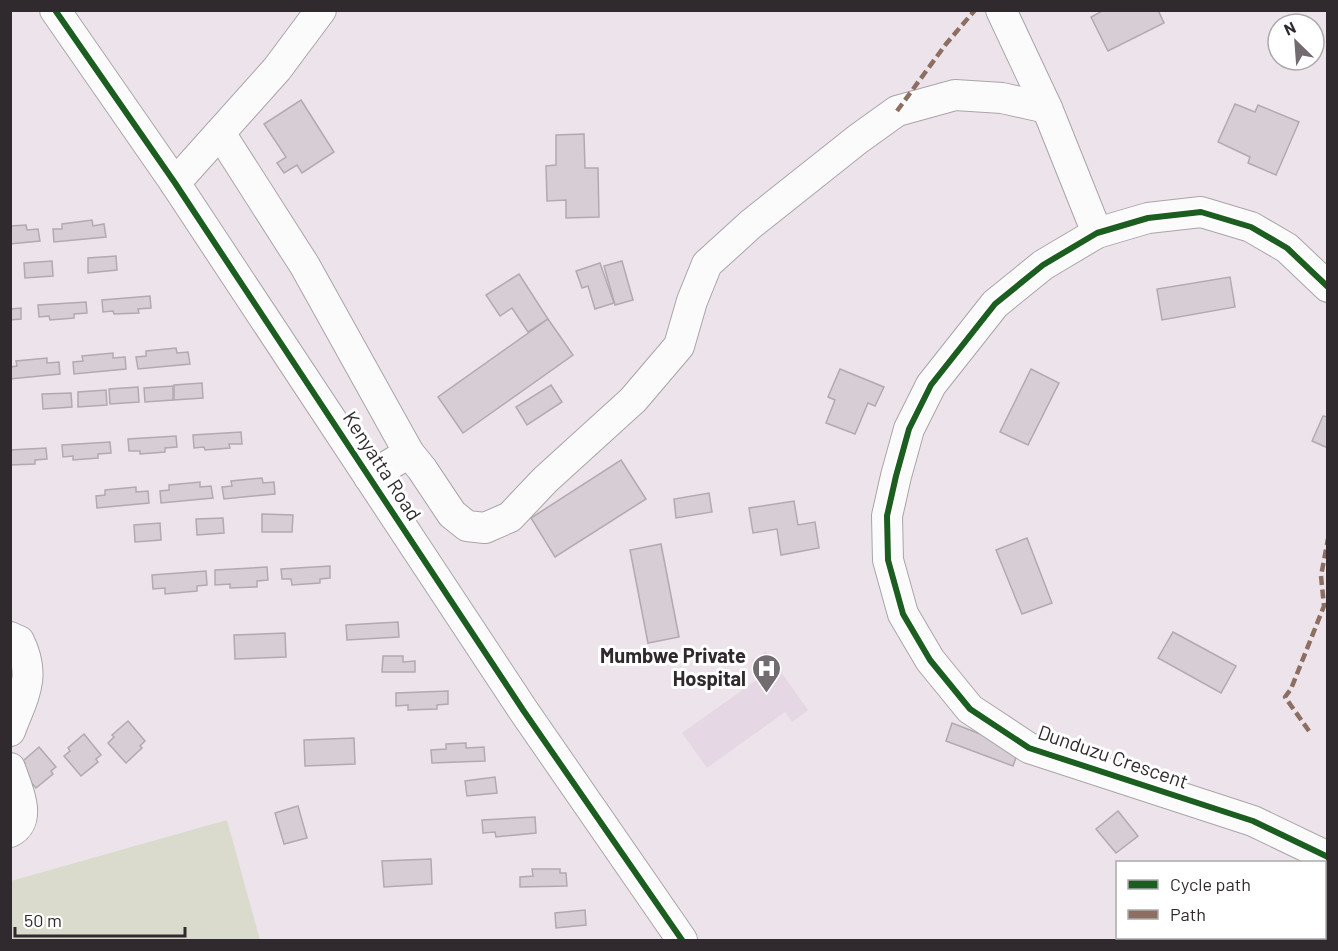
<svg xmlns="http://www.w3.org/2000/svg" width="1338" height="951" font-family="Barlow,sans-serif">
	<style>
		.built { fill: #e5d7e3 }
		.green { fill: #dadbcd }
		.building { fill: #d6cdd5; stroke: #b1aaaf; stroke-width: 1.5 }
		.lines { fill: none; stroke-linecap: round; stroke-linejoin: round }
		.minor-casing { stroke: #aaa4a9; stroke-width: 32 }
		.minor { stroke: #fcfbfc; stroke-width: 30 }
		.quiet { stroke: #8d6e63; stroke-width: 4.5; stroke-dasharray: 9 4.5; stroke-linecap: butt }
		.cycleway-casing { stroke: #fff; stroke-width: 10 }
		.cycleway { stroke: #1b5e20; stroke-width: 6 }
		.labels { text-anchor: middle; stroke-width: 6; stroke-linejoin: round; paint-order: stroke }
		.street-label { font-size: 20px; fill: #302a2f; stroke: #fff }
		.poi-label { font-size: 20px; font-weight: bold; fill: #302a2f; stroke: #fff; text-anchor: end }
	</style>
	<rect width="100%" height="100%" fill="#ece4ea"/>
	<polygon class="built" points="766,651 808,710 792,722 785,712 707,768 682,733 762,676 752,661"/>
	<polygon class="green" points="227,820 260,940 11,940 11,881"/>
	<g class="building">
		<polygon points="1104,10 1158,10 1164,23 1108,51 1091,17"/>
		<polygon points="301,100 334,152 302,173 297,165 284,173 277,163 286,157 264,124"/>
		<polygon points="1235,104 1255,112 1258,105 1299,122 1276,175 1248,163 1250,157 1218,142"/>
		<polygon points="584,134 585,168 598,168 599,217 566,218 566,200 547,201 546,166 556,165 556,135"/>
		<polygon points="92,220 93,226 104,224 106,237 54,242 53,229 62,229 62,224"/>
		<polygon points="26,225 27,230 38,229 40,241 10,244 10,226"/>
		<polygon points="116,256 117,270 88,273 88,258"/>
		<polygon points="52,261 53,276 25,278 24,263"/>
		<polygon points="622,261 633,300 615,305 604,266"/>
		<polygon points="600,263 614,303 595,309 588,286 582,288 576,271"/>
		<polygon points="519,274 548,319 528,332 512,308 500,316 486,295"/>
		<polygon points="1230,277 1235,307 1162,320 1157,289"/>
		<polygon points="150,296 151,308 138,309 139,313 114,314 113,311 103,312 102,300"/>
		<polygon points="86,302 87,313 74,314 74,318 50,320 49,316 39,317 38,305"/>
		<polygon points="21,308 21,319 10,320 10,309"/>
		<polygon points="548,319 573,355 463,433 438,397"/>
		<polygon points="176,348 177,353 188,352 190,364 138,369 136,357 146,356 146,351"/>
		<polygon points="113,353 113,358 125,357 126,369 74,374 73,362 83,361 82,356"/>
		<polygon points="47,358 47,363 59,362 60,374 10,379 10,367 17,366 16,361"/>
		<polygon points="840,369 884,387 875,406 868,403 855,434 826,423 835,400 828,397"/>
		<polygon points="1031,369 1059,383 1028,445 1000,432"/>
		<polygon points="202,383 203,398 174,400 174,385"/>
		<polygon points="551,385 562,402 527,425 516,407"/>
		<polygon points="173,386 173,400 145,402 144,388"/>
		<polygon points="138,387 139,402 110,404 109,389"/>
		<polygon points="106,390 107,405 78,407 78,392"/>
		<polygon points="71,393 72,407 43,409 42,394"/>
		<polygon points="1323,416 1328,417 1328,448 1312,441"/>
		<polygon points="241,432 242,444 229,444 230,448 205,450 204,447 194,448 193,435"/>
		<polygon points="176,436 177,447 165,448 165,452 140,454 140,451 129,451 128,439"/>
		<polygon points="110,442 111,453 98,454 98,458 73,460 73,456 63,457 62,445"/>
		<polygon points="46,448 47,459 35,460 35,464 10,465 10,450"/>
		<polygon points="621,460 646,499 555,557 531,518"/>
		<polygon points="262,478 263,483 274,482 275,494 224,499 222,487 232,486 231,481"/>
		<polygon points="200,482 200,487 211,486 213,498 161,503 160,491 169,490 169,485"/>
		<polygon points="136,487 136,492 148,491 149,503 97,508 96,496 105,495 105,490"/>
		<polygon points="709,493 712,512 676,518 674,499"/>
		<polygon points="794,501 798,525 815,522 819,548 781,555 777,529 753,533 749,508"/>
		<polygon points="262,514 293,515 292,532 262,532"/>
		<polygon points="223,518 224,533 197,535 196,519"/>
		<polygon points="160,523 161,540 135,542 134,525"/>
		<polygon points="1027,538 1052,603 1022,614 996,550"/>
		<polygon points="661,544 679,637 648,643 630,550"/>
		<polygon points="330,566 330,578 320,579 320,583 292,585 291,579 282,579 281,569"/>
		<polygon points="267,567 268,580 257,581 257,587 230,588 230,584 215,585 215,570"/>
		<polygon points="206,571 207,585 197,586 197,591 165,594 165,588 153,589 152,575"/>
		<polygon points="398,622 399,637 347,640 346,625"/>
		<polygon points="1173,632 1236,666 1221,693 1158,658"/>
		<polygon points="285,633 286,657 235,659 234,635"/>
		<polygon points="383,656 403,656 403,662 415,661 415,672 382,672"/>
		<polygon points="448,691 448,704 437,705 437,709 408,710 408,705 396,706 396,693"/>
		<polygon points="128,721 145,741 140,746 142,748 126,763 108,743 114,737 112,735"/>
		<polygon points="952,723 1019,749 1013,766 946,741"/>
		<polygon points="84,734 101,755 96,759 98,762 81,776 64,756 70,751 68,748"/>
		<polygon points="354,738 355,764 305,766 304,740"/>
		<polygon points="466,743 466,748 484,747 485,761 432,763 431,750 446,749 446,744"/>
		<polygon points="39,747 56,767 51,771 53,774 36,788 19,769 25,763 23,761"/>
		<polygon points="495,777 497,793 467,796 465,781"/>
		<polygon points="298,806 307,838 284,844 275,813"/>
		<polygon points="1118,811 1138,836 1116,853 1096,829"/>
		<polygon points="535,817 536,833 496,837 495,832 483,833 482,820"/>
		<polygon points="431,859 432,884 384,887 382,861"/>
		<polygon points="532,869 560,869 560,873 566,873 567,886 520,887 520,877 533,876"/>
		<polygon points="585,910 586,925 556,928 555,913"/>
	</g>
	<g class="lines">
		<defs>
			<g id="minor">
				<polyline points="55,10 175,183 523,710 682,940"/>
				<polyline points="1001,10 1047,108 1097,233"/>
				<polyline points="220,133 305,266 409,453"/>
				<polyline points="175,183 277,69 321,10"/>
				<polyline points="1328,287 1287,248 1251,227 1201,212 1148,218 1097,233 1043,265 995,304 931,385 909,429 896,476 887,516 888,560 903,614 930,660 970,709 1029,748 1253,821 1328,857"/>
				<polyline points="369,477 409,453 422,469 452,514 467,526 485,528 510,517 545,480 633,400 679,346 692,301 707,264 751,224 858,139 897,111 955,95 1002,98 1047,108"/>
				<path d="M10,637l9,4c18,36 4,55 -9,90"/>
				<path d="M10,768c6,18 24,52 0,64"/>
			</g>
		</defs>
		<use href="#minor" class="minor-casing"/>
		<use href="#minor" class="minor"/>
		<g class="quiet">
			<polyline points="897,111 946,44 975,10"/>
			<polyline points="1309,731 1285,697 1291,689 1324,606 1321,576 1328,539"/>
		</g>
		<defs>
			<g id="cycleway">
				<polyline points="55,10 175,183 523,710 682,940"/>
				<polyline points="1328,287 1287,248 1251,227 1201,212 1148,218 1097,233 1043,265 995,304 931,385 909,429 896,476 887,516 888,560 903,614 930,660 970,709 1029,748 1253,821 1328,857"/>
			</g>
		</defs>
		<use href="#cycleway" class="cycleway-casing"/>
		<use href="#cycleway" class="cycleway"/>
	</g>
	<defs>
		<symbol id="hospital-pin" viewBox="-11 -11 22 30"><path d="M0 17L-7.5 6A9.5 9.5 0 1 1 7.5 6Z" fill="#726b70" stroke="#fff"/><path d="M-5-5h3v3.5h4V-5h3V5h-3V1.5h-4V5h-3Z" fill="#fff"/></symbol>
	</defs>
	<g fill-rule="evenodd">
		<use href="#hospital-pin" x="750" y="652" width="33" height="45"/>
	</g>
	<g class="labels">
		<g class="street-label">
			<text transform="translate(382 466) rotate(57)" y="7">Kenyatta Road</text>
			<text transform="translate(1113 757) rotate(19)" y="7">Dunduzu Crescent</text>
		</g>
		<g class="poi-label">
			<text x="746" y="663">Mumbwe Private<tspan x="746" dy="23">Hospital</tspan></text>
		</g>
	</g>
	<rect width="1338" height="951" fill="none" stroke="#302a2f" stroke-width="24"/>
	<rect x="1116" y="861" width="210" height="78" fill="#ffffff" stroke="#acaaac" stroke-width="1.5"/>
	<rect x="1128" y="880" width="30" height="9" fill="#1b5e20" stroke="#acaaac" stroke-width="1.5"/>
	<text x="1170" y="891" font-size="18" fill="#302a2f">Cycle path</text>
	<rect x="1128" y="910" width="30" height="9" fill="#8d6e63" stroke="#acaaac" stroke-width="1.5"/>
	<text x="1170" y="921" font-size="18" fill="#302a2f">Path</text>
	<g transform="translate(1296 42) rotate(335)"><circle r="28" fill="#ffffff" stroke="#acaaac" stroke-width="1.5"/>
	<path d="M0-4.5L10 22L0 15L-10 22Z" fill="#726b70"/>
	<text y="-9" font-size="16" font-weight="bold" text-anchor="middle" fill="#302a2f">N</text>
	</g>
	<path d="M15 927v9h170v-9" fill="none" stroke="#302a2f" stroke-width="3"/>
	<text x="24" y="927" font-size="18" fill="#302a2f" stroke="#ffffff" stroke-width="4.5" paint-order="stroke">50 m</text>
</svg>
